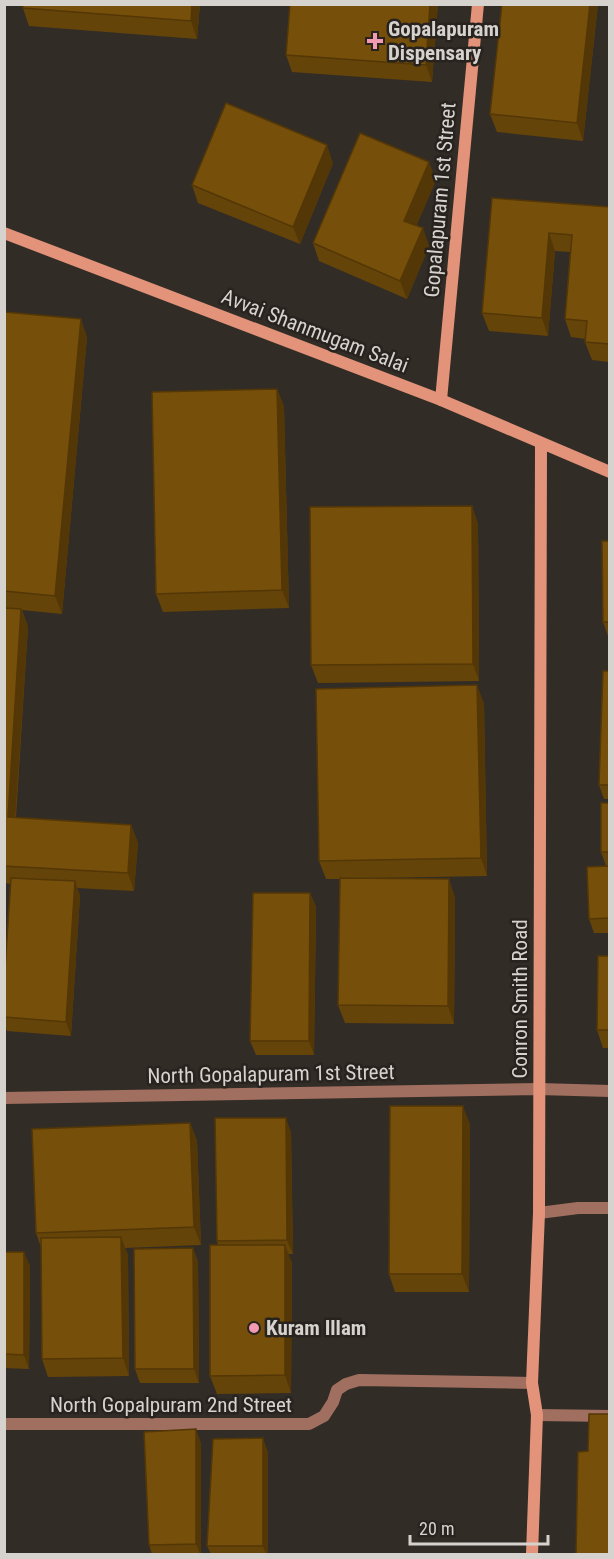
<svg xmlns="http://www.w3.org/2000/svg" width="614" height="1559" font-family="'Roboto Condensed',sans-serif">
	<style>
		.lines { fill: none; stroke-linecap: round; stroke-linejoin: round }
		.lane { stroke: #a16f5f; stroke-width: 12 }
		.street { stroke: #a16f5f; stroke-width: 12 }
		.secondary { stroke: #e39379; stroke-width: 12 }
		.wall { fill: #654409 }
		.shaded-wall { fill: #533707 }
		.building { fill: #764f0a; stroke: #533707; stroke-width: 1.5 }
		.poi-dot { fill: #f19ab2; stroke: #28231e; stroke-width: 2 }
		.labels { text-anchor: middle; stroke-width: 5; stroke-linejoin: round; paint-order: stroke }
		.poi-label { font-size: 21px; font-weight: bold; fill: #d6d3cf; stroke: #28231e; text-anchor: start }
		.street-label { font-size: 21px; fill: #d6d3cf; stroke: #28231e }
	</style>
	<rect width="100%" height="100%" fill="#322c27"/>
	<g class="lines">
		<polyline class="lane" points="539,1213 578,1208 610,1208"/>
		<g class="street">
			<polyline points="4,1098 539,1089 610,1091"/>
			<polyline points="537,1415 610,1416"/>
			<polyline points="4,1424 309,1424 324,1416 333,1402 337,1390 346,1384 359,1380 532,1383"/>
		</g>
		<g class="secondary">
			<polyline points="4,233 441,400 610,472"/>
			<polyline points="441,400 478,4"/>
			<polyline points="532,1554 537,1415 532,1383 539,1213 541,444"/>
		</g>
	</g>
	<g class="wall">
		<polygon points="23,4 200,4 197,39 29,26 23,8"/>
		<polygon points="290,4 438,4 432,82 292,72 286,55"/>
		<polygon points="502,4 598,4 583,141 497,132 490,114"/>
		<polygon points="333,163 300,244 198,203 192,185"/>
		<polygon points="436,180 416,226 429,246 407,299 319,261 313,243"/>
		<polygon points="492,198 609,207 609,362 592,360 585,342 586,339 571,337 565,319 570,252 555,251 548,336 489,331 482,313"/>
		<polygon points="4,312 87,337 62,614 22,610 28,627 16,817 131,825 138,843 134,891 77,888 80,895 71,1036 7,1031 4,1023 4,984 11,884 4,883"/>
		<polygon points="277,389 284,407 289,608 163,612 156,594"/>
		<polygon points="472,506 478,524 479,681 318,683 311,665"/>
		<polygon points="609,541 609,636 608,636 603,622"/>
		<polygon points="609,671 609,799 604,799 599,785"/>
		<polygon points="484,703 487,876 372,878 455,897 454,1024 345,1023 338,1005 340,879 326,879 319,861"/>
		<polygon points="609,803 609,866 606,866 601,852"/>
		<polygon points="609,866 609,933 594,933 589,919"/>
		<polygon points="310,893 316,907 314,1055 256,1055 250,1041"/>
		<polygon points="609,956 609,1048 603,1048 597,1030"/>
		<polygon points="190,1123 197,1141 201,1245 125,1248 128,1255 129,1376 48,1377 42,1359 41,1247 36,1233"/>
		<polygon points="470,1124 469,1292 395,1292 389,1274"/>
		<polygon points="291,1132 293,1254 288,1254 292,1263 291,1393 217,1394 210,1376 218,1245 217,1241"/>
		<polygon points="193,1248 198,1262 199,1383 140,1383 135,1369"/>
		<polygon points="4,1252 30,1266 29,1369 4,1368"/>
		<polygon points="201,1443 201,1554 152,1554 149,1545"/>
		<polygon points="268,1452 268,1554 211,1554 207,1546"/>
	</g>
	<g class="shaded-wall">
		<polygon points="192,4 200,4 197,39 191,21"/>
		<polygon points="430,4 438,4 432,82 426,65"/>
		<polygon points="590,4 598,4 583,141 577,123"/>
		<polygon points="327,145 333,163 300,244 293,227"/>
		<polygon points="429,162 436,180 411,239 404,221"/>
		<polygon points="423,228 429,246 407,299 400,281"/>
		<polygon points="549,233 555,251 548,336 542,318"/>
		<polygon points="81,319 87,337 62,614 55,596"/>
		<polygon points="277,389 284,407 289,608 282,590"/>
		<polygon points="472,506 478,524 479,681 473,664"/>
		<polygon points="21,609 28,627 14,835 8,817"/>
		<polygon points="477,685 484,703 487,876 481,858"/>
		<polygon points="131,825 138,843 134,891 128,873"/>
		<polygon points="449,879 455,897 454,1024 448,1006"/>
		<polygon points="75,881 80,895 71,1036 66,1022"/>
		<polygon points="310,893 316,907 314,1055 309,1041"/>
		<polygon points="463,1106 470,1124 469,1292 462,1274"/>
		<polygon points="286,1118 291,1132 293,1254 287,1240"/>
		<polygon points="190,1123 197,1141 201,1245 194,1227"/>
		<polygon points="121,1237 128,1255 129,1376 123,1358"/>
		<polygon points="285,1245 292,1263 291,1393 285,1375"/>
		<polygon points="193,1248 198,1262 199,1383 194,1369"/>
		<polygon points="24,1252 30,1266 29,1369 24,1355"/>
		<polygon points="196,1429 201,1443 201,1554 200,1554 196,1544"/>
		<polygon points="263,1438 268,1452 268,1554 266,1554 263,1546"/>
	</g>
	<g class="building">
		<polygon points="23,4 192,4 191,21 23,8"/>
		<polygon points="290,4 430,4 426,65 286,55"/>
		<polygon points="502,4 590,4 577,123 490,114"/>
		<polygon points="226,103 327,145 293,227 192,185"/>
		<polygon points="360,133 429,162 404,221 423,228 400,281 313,243"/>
		<polygon points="492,198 609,207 609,344 585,342 587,321 565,319 572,235 549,233 542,318 482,313"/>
		<polygon points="4,312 81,319 55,596 4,591"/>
		<polygon points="277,389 282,590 156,594 152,392"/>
		<polygon points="472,506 473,664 311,665 310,507"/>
		<polygon points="602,541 609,541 609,622 603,622"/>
		<polygon points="4,608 21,609 8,817 131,825 128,873 4,866"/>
		<polygon points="603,671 609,671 609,785 599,785"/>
		<polygon points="477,685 481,858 319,861 316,689"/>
		<rect x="601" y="803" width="8" height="49"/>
		<polygon points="609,866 609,918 589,919 587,867"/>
		<polygon points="11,878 75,881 66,1022 4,1017 4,984"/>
		<polygon points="340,878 449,879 448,1006 338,1005"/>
		<polygon points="253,893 310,893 309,1041 250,1041"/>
		<polygon points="598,956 609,956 609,1030 597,1030"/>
		<polygon points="390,1106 463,1106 462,1274 389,1274"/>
		<polygon points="215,1118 286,1118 287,1240 217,1241"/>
		<polygon points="190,1123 194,1227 36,1233 32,1129"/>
		<polygon points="121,1237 123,1358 42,1359 41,1238"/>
		<polygon points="210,1245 285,1245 285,1375 210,1376"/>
		<polygon points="193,1248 194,1369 135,1369 134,1249"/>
		<polygon points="4,1252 24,1252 24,1355 4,1354"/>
		<polygon points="589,1414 609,1414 609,1554 576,1554 578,1452 588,1451"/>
		<polygon points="196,1429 196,1544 149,1545 144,1432"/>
		<polygon points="263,1438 263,1546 207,1546 213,1439"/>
	</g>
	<g class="poi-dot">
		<path d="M372 32h6v6h6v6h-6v6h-6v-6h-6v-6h6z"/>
		<circle cx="254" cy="1328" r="6"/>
	</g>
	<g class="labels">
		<g class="poi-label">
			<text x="388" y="36">Gopalapuram<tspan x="388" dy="24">Dispensary</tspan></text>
			<text x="266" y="1335">Kuram Illam</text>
		</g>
		<g class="street-label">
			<text transform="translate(440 200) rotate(-85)" y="7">Gopalapuram 1st Street</text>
			<text transform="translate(315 331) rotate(21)" y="7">Avvai Shanmugam Salai</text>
			<text transform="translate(520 999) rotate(-90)" y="7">Conron Smith Road</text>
			<text transform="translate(271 1074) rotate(-1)" y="7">North Gopalapuram 1st Street</text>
			<text x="171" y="1412">North Gopalpuram 2nd Street</text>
		</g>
	</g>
	<rect width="614" height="1559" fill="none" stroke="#d6d3cf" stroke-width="12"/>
	<path d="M410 1535v9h138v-9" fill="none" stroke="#d6d3cf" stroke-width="3"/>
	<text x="419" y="1535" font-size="18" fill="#d6d3cf" stroke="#28231e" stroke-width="4.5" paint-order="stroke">20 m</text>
</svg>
